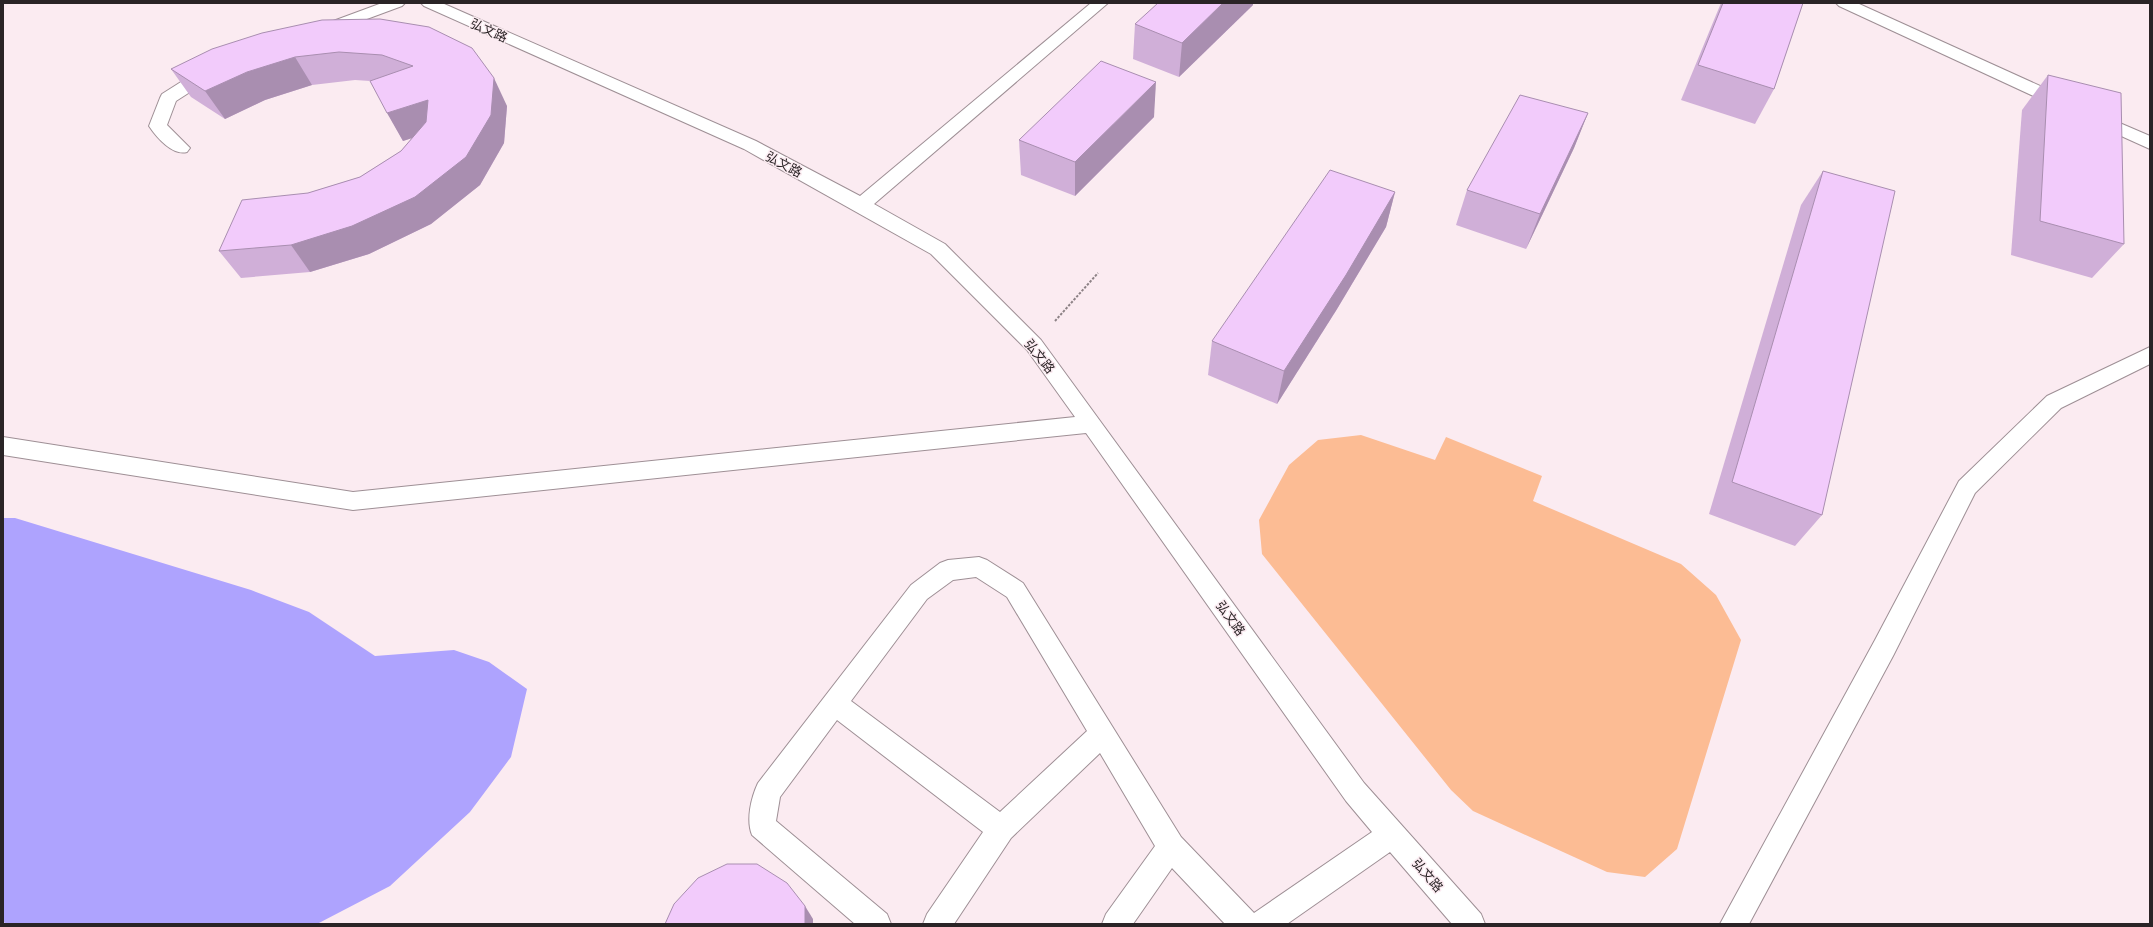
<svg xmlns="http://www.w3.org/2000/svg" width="2153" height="927" font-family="Spectral,'Noto Sans SC',serif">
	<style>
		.green { fill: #fcbc94 }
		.water { fill: #aea3fe }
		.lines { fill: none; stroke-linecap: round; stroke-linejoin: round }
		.minor-casing { stroke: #9e8f95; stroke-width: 2 }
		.path { stroke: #8d8286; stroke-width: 2; stroke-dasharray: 2.5 1.5; stroke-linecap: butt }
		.minor { fill: #fff; fill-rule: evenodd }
		.wall { fill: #d0afd8 }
		.shaded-wall { fill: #a98eb0 }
		.building { fill: #f2cbfb; stroke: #a98eb0 }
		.labels { text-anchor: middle; stroke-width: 3; stroke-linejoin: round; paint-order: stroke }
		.street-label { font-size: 13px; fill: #2a2426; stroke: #fbebf1 }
	</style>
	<rect width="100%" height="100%" fill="#fbebf1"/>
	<polygon class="green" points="1361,435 1435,460 1446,437 1542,476 1533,501 1681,564 1716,595 1741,640 1677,849 1645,877 1607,872 1473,811 1451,790 1262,554 1259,520 1289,465 1318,440"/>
	<polygon class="water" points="3,518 15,518 251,590 309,612 375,656 454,650 489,662 527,689 511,757 470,812 390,886 317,924 8,924 3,922"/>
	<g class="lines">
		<defs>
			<g id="minor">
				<polygon points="382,3 405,3 402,6 329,33 317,33 315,30 317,27"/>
				<path d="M421,3h21l314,138 104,55 231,-193h17l-234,201 71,40 96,96 323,443 117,131 4,10h-33l-62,-72 -103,72h-62l-53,-56 -39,56h-31l4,-10 49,-68 -55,-93 -89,85 -57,86h-31l4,-10 56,-82 -146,-112 -57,77 -4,24 111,93 4,10h-36l-103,-89c-6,-15 -1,-37 6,-52l153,-198 29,-22 8,-3 31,-3 8,3 36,23 158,254 73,76 118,-81 -26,-31 -260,-368 -733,77 -350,-55v-18l350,55 722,-75 -48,-67 -96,-96 -187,-105 -320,-143zM976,577l31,20 80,134 -87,81 -149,-111 76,-102 26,-19z"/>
				<polygon points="1836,3 1857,3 2069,99 2071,103 2069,107 2063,108 2057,107 1839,6"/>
				<path d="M209,67l6,1 2,4 -2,4 -39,25 -9,24 23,23 -3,4c-14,4 -30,-14 -38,-26l11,-28 2,-4 41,-26z"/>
				<polygon points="2094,112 2150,136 2150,149 2088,121 2085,117 2088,113"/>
				<polygon points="2150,347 2150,364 2061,408 1975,493 1893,656 1749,924 1720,924 1875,640 1959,481 2047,396"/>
			</g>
		</defs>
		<use href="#minor" class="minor-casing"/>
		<polyline class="path" points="1055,321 1098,273"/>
		<use href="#minor" class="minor"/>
	</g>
	<g class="wall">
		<polygon points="1721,3 1803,3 1774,89 1755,124 1681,100"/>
		<polygon points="1253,5 1179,77 1133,59 1135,24"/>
		<polygon points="322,20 507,106 504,143 480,185 431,224 369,254 310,272 241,278 219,251 308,193 360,177 401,151 412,138 403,141 370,81 355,80 312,85 265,100 225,119 191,97 171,69"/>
		<polygon points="2048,75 2124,244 2092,278 2011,255 2022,110"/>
		<polygon points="1588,113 1574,148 1526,249 1456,225 1467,190"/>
		<polygon points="1154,117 1075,196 1021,175 1019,140"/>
		<polygon points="1823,171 1822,515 1795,546 1709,514 1801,205"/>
		<polygon points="1395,192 1386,227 1337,309 1277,404 1208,375 1212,341"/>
	</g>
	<g class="shaded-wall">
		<polygon points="1223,3 1253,3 1253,5 1179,77 1182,43"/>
		<polygon points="295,57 312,85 265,100 225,119 205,91 247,72"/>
		<polygon points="494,78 507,106 504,143 480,185 431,224 369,254 310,272 291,245"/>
		<polygon points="1156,82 1154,117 1075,196 1075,162"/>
		<polygon points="428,100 443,128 403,141 387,113"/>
		<polygon points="1588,113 1574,148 1526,249 1540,214"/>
		<polygon points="1395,192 1386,227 1337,309 1277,404 1284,371"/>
		<polygon points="805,906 813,919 813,924 805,924"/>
	</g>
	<g class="building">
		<polygon points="1158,3 1223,3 1182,43 1135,24"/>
		<polygon points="1723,3 1803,3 1774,89 1698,65"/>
		<polygon points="380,19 429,27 472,48 494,78 491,115 466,157 415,197 352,226 291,245 219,251 242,200 308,193 360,177 401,151 426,122 428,100 387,113 370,81 413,66 382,55 339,52 295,57 247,72 205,91 171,69 212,49 262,33 322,20"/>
		<polygon points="1101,61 1156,82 1075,162 1019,140"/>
		<polygon points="2048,75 2121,93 2124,244 2040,221"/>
		<polygon points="1520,95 1588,113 1540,214 1467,190"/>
		<polygon points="1330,170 1395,192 1346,275 1284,371 1212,341"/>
		<polygon points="1823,171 1895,191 1822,515 1732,482"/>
		<polygon points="727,864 757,864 787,883 805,906 805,924 665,924 674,904 698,878"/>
	</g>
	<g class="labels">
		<g class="street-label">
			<text transform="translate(489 30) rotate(24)" y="5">弘文路</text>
			<text transform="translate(784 164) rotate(28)" y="5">弘文路</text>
			<text transform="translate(1040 356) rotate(51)" y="5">弘文路</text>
			<text transform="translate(1231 618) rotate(54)" y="5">弘文路</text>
			<text transform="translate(1428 875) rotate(49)" y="5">弘文路</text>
		</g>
	</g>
	<rect width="2153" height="927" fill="none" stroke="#2a2426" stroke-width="8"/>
</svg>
